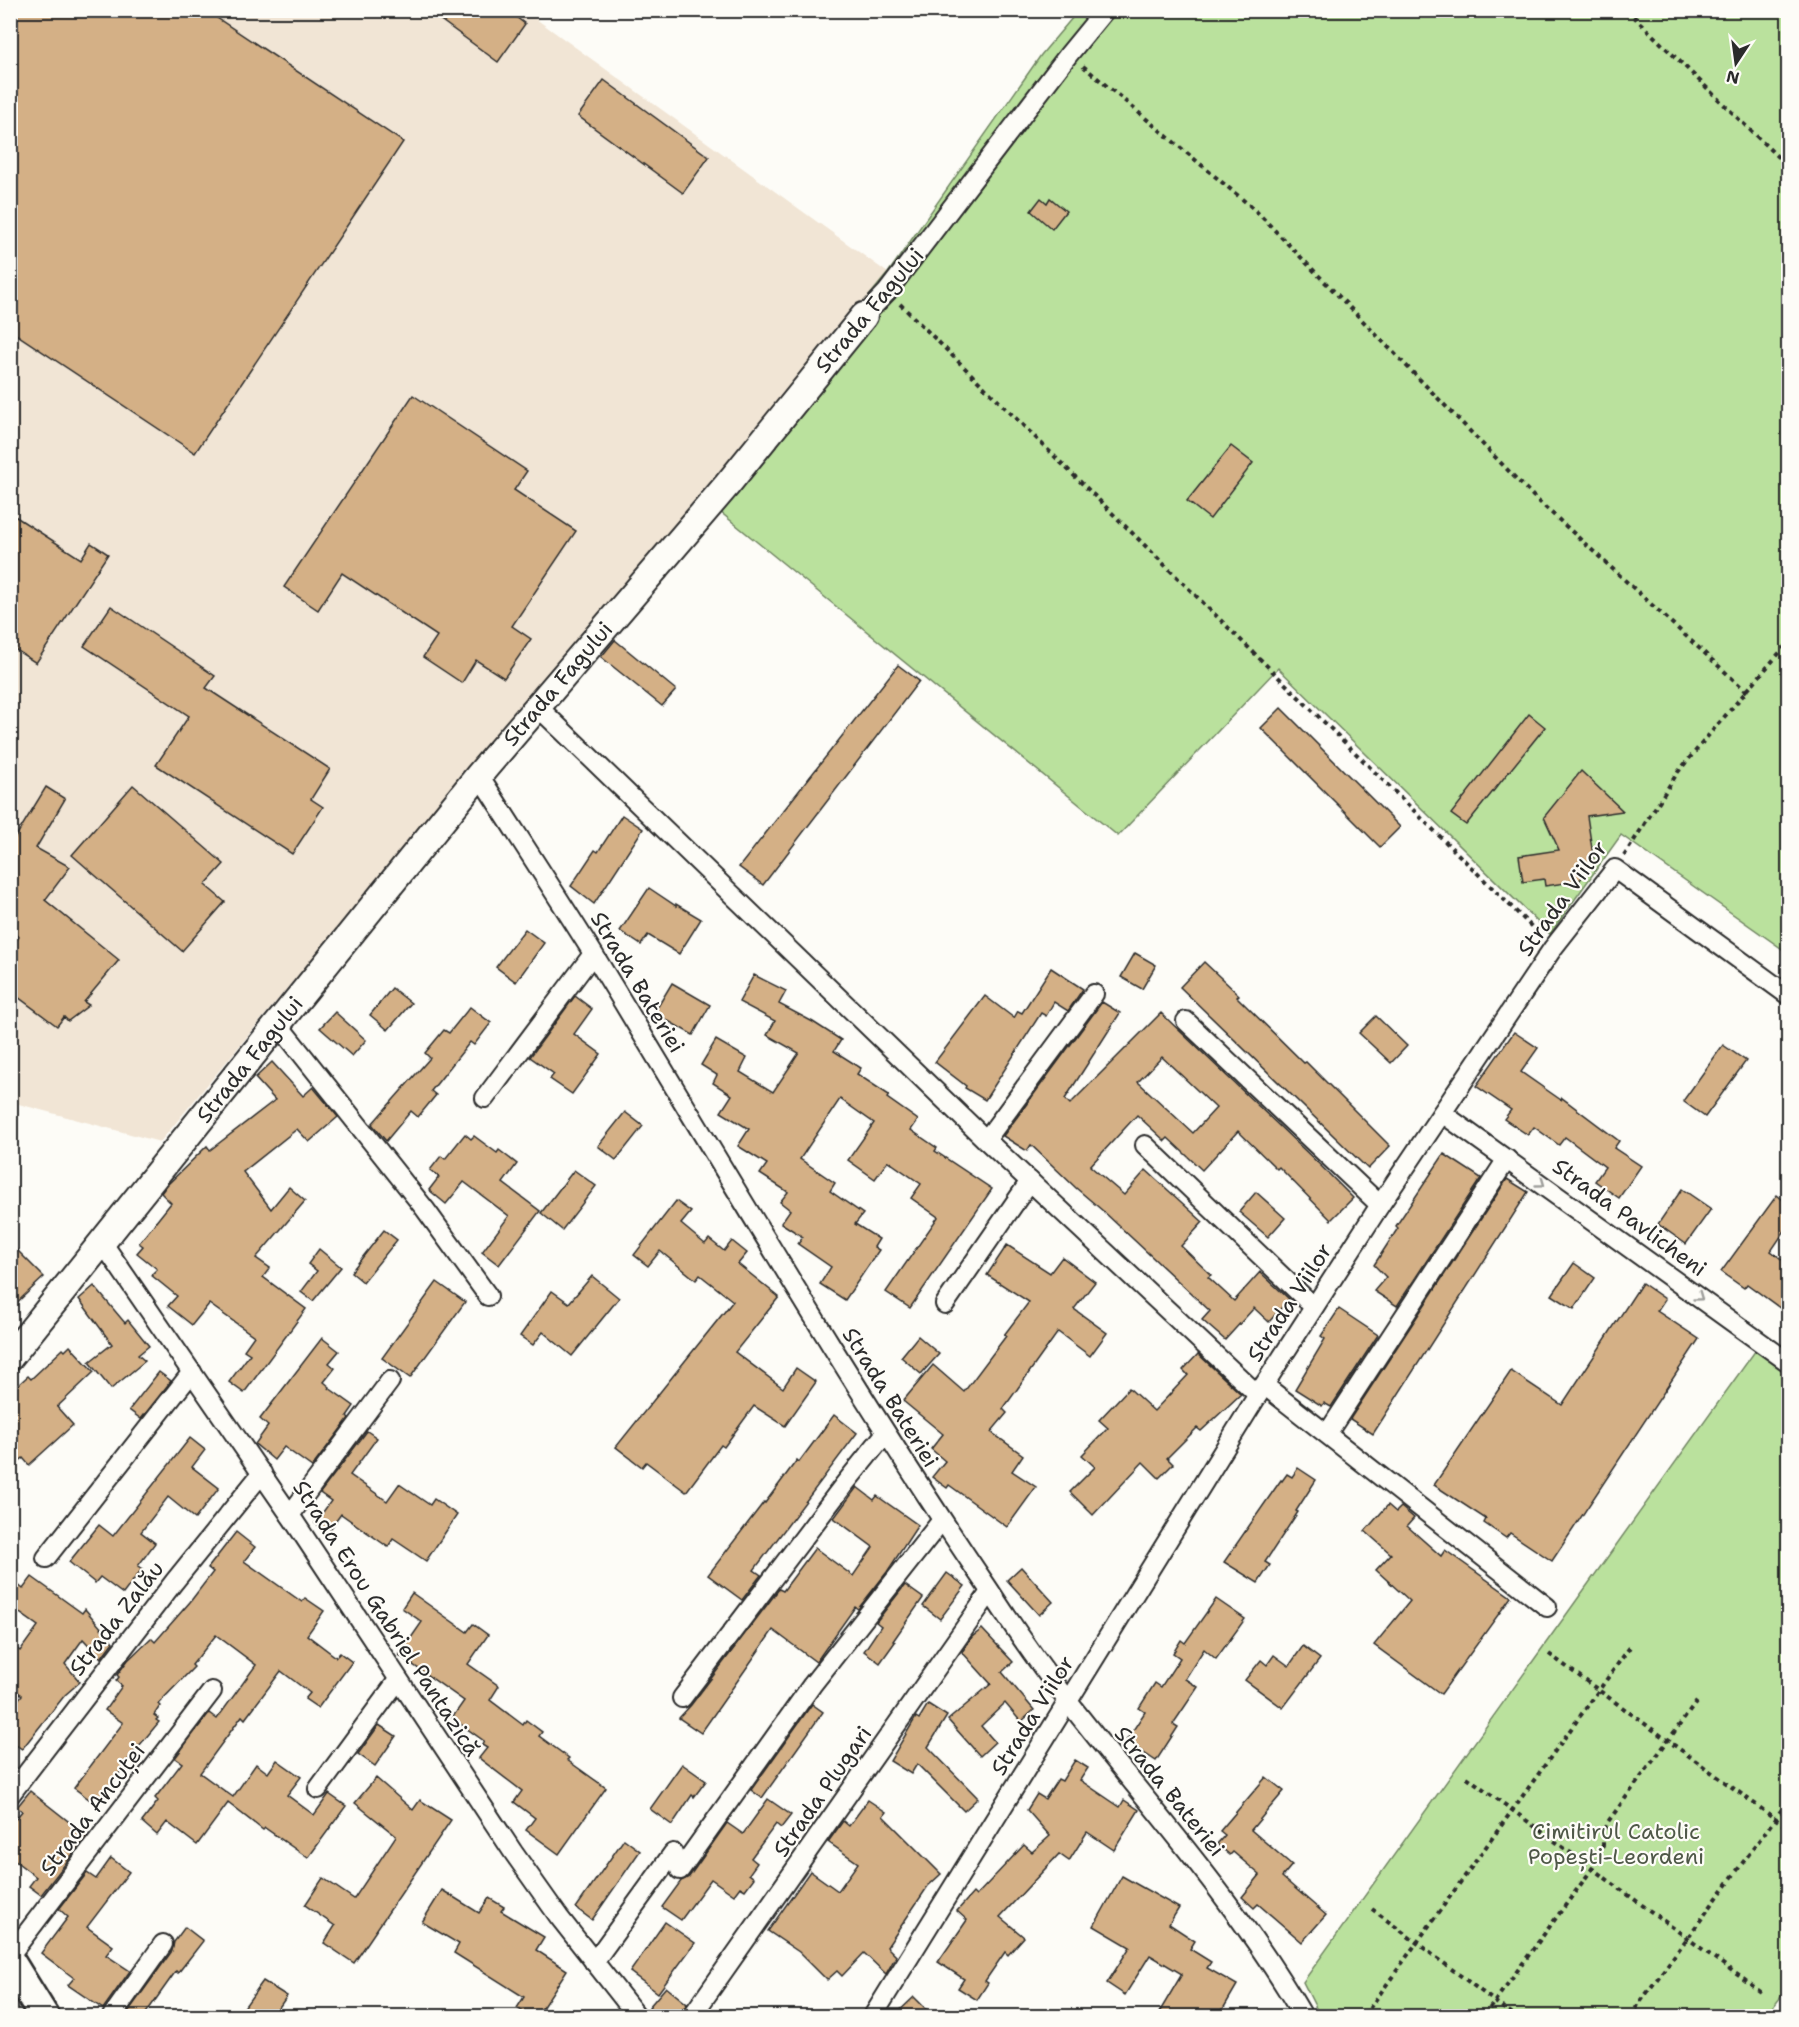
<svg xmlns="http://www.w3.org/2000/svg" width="1799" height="2027" font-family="'Shantell Sans',sans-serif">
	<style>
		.built { fill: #f1e5d5 }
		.green { fill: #bae19d; stroke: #728664; stroke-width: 1.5 }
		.building { fill: #d4b086; stroke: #2b2b2b; stroke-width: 1.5; fill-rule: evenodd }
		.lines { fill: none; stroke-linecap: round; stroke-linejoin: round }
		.street-casing { stroke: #2b2b2b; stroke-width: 22 }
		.secondary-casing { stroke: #2b2b2b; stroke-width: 30 }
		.primary-casing { stroke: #2b2b2b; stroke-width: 33 }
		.path { stroke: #2b2b2b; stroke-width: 4; stroke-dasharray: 4.5 4.5; stroke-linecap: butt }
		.street { stroke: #fdfcf7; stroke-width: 18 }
		.secondary { stroke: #fdfcf7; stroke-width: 26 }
		.primary { stroke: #fdfcf7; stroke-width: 28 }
		.oneway { stroke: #9e9e9b }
		.labels { text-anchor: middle; stroke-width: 4.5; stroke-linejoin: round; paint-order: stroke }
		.street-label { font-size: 22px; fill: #2b2b2b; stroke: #fdfcf7 }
		.park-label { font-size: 22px; fill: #4f5848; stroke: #fdfcf7 }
	</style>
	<rect width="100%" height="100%" fill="#fdfcf7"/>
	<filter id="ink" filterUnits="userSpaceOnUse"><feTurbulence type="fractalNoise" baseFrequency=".0167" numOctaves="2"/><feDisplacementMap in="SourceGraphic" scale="12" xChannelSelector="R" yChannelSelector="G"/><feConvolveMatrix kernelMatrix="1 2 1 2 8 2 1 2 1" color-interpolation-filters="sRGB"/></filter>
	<g filter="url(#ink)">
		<polygon class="built" points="10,11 525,11 888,273 703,498 540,683 160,1142 11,1102"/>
		<g class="green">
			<polygon points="1078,11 1788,11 1788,953 1621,835 1550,934 1278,668 1118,836 703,498 888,273 1041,55"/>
			<polygon points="1758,1347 1788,1369 1788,1988 1766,2016 1320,2016 1303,1982"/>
		</g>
		<g class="building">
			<polygon points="10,10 205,10 403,142 195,453 10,330"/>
			<polygon points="427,10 507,10 525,24 498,62"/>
			<polygon points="604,80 709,157 683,193 578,116"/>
			<polygon points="1041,198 1047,203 1050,198 1066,211 1052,229 1031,211"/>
			<polygon points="413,395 527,471 514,490 576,531 512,626 531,639 504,678 476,660 462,683 423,657 437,636 342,573 318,610 284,587"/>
			<polygon points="1231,446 1253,463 1210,519 1187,501"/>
			<polygon points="10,513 81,559 91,543 108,554 36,663 10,646"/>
			<polygon points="111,606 215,676 206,688 330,769 311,799 323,807 292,854 156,765 189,716 84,646"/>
			<polygon points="615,640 676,690 662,706 601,657"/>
			<polygon points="898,665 919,681 763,885 739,867"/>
			<polygon points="1281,708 1400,827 1380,847 1261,728"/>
			<polygon points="1529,714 1545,727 1466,825 1451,814"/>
			<polygon points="1581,771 1623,811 1587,816 1594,862 1579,881 1545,886 1544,879 1523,882 1519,856 1559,850 1544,817"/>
			<polygon points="133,785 224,864 205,885 225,902 182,951 72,855"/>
			<polygon points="46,787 65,799 36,848 70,867 45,900 119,960 84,1002 89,1005 68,1021 64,1017 57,1026 10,991 10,949 19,937 10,931 10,846"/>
			<polygon points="622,815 643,829 594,904 571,886 595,850 598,852"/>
			<polygon points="649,888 676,906 676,904 701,919 679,954 648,935 641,945 620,931"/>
			<polygon points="525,929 544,943 516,982 496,967"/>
			<polygon points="1135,953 1156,965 1142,989 1121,977"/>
			<polygon points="1204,962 1239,995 1237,997 1304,1063 1306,1062 1390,1146 1368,1169 1180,987"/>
			<polygon points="1051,968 1083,989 1068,1011 1054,1002 1046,1016 1041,1013 985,1100 965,1088 966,1086 935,1062 985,996 1014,1018 1018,1011 1022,1013"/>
			<polygon points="754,975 786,991 779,1004 813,1022 841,1040 834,1051 861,1068 857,1074 889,1095 887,1098 918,1120 911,1130 937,1148 935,1151 992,1189 910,1308 886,1292 938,1217 911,1198 921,1184 888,1161 875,1179 848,1160 874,1123 840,1099 800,1159 835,1183 830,1191 863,1214 855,1224 879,1239 874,1247 879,1250 845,1300 820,1284 831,1267 798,1244 803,1237 781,1223 790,1210 780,1202 788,1192 760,1174 767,1164 738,1146 749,1129 721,1112 732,1095 713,1083 717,1075 701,1065 716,1040 747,1058 740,1072 773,1092 799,1053 767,1035 775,1021 739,1002"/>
			<polygon points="672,983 710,1005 693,1035 654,1013"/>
			<polygon points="392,988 411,1003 388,1030 370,1015"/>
			<polygon points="575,996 592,1009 574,1034 601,1054 572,1094 550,1079 554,1074 530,1057"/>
			<path d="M1102,1002l18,11 -55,86 5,5 91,-91 157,150 35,35 -22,22 -52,-53 -2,2 -39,-38 -36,39 -34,-32 -3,3 -28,-26 -47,51 34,29 22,-25 57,52 -22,24 30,29 -3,2 26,24 26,-29 29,27 -20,23 -15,-14 -29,32 -23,-20 8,-9 -107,-100 -27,-23 -45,-43 -4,6 -24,-15zM1162,1057l54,51 -23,25 -55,-51z"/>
			<polygon points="470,1007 491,1023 474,1045 470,1042 431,1091 436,1095 418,1117 411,1111 386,1141 372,1124 430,1058 425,1053 444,1030 449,1033"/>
			<polygon points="335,1012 366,1040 352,1056 320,1028"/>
			<polygon points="1376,1016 1407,1046 1391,1063 1359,1033"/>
			<polygon points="1514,1032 1538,1048 1521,1072 1561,1100 1562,1098 1619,1141 1614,1148 1641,1166 1619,1198 1595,1181 1605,1167 1565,1137 1559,1145 1534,1127 1528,1135 1504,1119 1511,1110 1476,1086"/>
			<polygon points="1723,1045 1746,1061 1705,1117 1683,1101"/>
			<polygon points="272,1062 303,1096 313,1087 338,1117 309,1142 297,1129 243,1172 271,1209 289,1187 305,1201 256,1258 270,1268 263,1277 306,1309 244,1393 229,1382 250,1354 244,1350 254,1336 209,1304 192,1325 168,1306 177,1296 151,1275 157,1269 137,1253 143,1246 139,1243 171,1203 161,1193 167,1185 207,1146 210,1150 275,1100 255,1078"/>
			<polygon points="625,1112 643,1126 616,1160 598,1146"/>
			<polygon points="465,1134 471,1139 474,1136 497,1153 499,1150 517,1164 503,1183 540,1211 499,1265 482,1252 509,1216 464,1182 446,1204 429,1190 439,1177 430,1170 441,1156 445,1159"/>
			<polygon points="1444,1154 1481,1178 1397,1306 1374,1291 1386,1277 1374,1265 1398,1228 1396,1226"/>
			<polygon points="574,1170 596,1186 562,1230 541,1213"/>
			<polygon points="1507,1179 1528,1192 1373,1434 1350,1419"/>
			<polygon points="1682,1189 1711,1209 1686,1244 1658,1224"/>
			<polygon points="1256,1192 1285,1218 1268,1237 1239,1212"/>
			<polygon points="1777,1195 1788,1204 1788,1226 1771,1251 1788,1264 1788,1314 1747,1284 1744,1288 1721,1272"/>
			<polygon points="676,1201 691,1212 681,1224 705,1244 709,1239 724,1251 732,1241 747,1253 738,1264 779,1297 735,1352 783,1388 796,1368 816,1382 785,1426 754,1406 724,1447 721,1445 686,1492 646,1462 642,1467 616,1447 733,1301 700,1275 696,1280 660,1251 648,1266 634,1255"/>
			<polygon points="384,1230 397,1240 363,1282 351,1272"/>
			<polygon points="10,1243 44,1277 10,1309"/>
			<polygon points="1007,1245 1050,1273 1062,1257 1095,1282 1074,1309 1107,1333 1090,1356 1058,1332 1003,1409 1007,1413 991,1432 1023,1455 1012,1471 1036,1487 1007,1527 949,1485 947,1488 932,1477 945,1461 931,1449 943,1434 903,1401 933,1365 964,1392 1006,1336 1004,1335 1029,1302 987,1275"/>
			<polygon points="319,1249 341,1267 313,1301 301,1292 317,1271 308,1264"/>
			<polygon points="1574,1263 1595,1278 1574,1309 1552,1295"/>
			<polygon points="592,1276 619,1298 572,1356 543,1332 533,1345 520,1336 552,1291 569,1303"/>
			<polygon points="437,1282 465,1302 410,1378 382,1358"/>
			<polygon points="1642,1283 1665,1299 1657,1311 1699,1339 1552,1561 1510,1533 1506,1538 1484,1523 1486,1519 1434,1485 1511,1371 1562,1405"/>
			<polygon points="94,1286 125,1323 128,1320 149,1346 138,1355 145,1361 111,1389 89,1362 112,1344 79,1299"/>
			<polygon points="1339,1309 1378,1335 1331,1407 1324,1403 1322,1406 1295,1389 1325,1339 1321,1336"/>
			<polygon points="918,1336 939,1354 921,1374 901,1357"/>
			<polygon points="322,1338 339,1351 329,1363 335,1368 324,1382 330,1387 329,1388 354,1406 347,1416 349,1418 312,1467 284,1447 274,1460 255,1444 268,1426 260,1419"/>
			<polygon points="70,1346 94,1372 57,1407 73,1425 29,1465 23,1458 10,1469 10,1392 28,1376 31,1379 63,1349 65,1351"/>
			<polygon points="1198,1354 1241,1394 1201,1431 1197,1428 1167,1458 1173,1464 1159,1478 1143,1462 1093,1515 1070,1492 1095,1467 1082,1455 1108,1428 1099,1420 1129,1388 1154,1411 1188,1375 1183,1370"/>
			<polygon points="159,1372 171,1381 141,1419 129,1410"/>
			<polygon points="834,1415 857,1433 754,1570 761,1575 742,1600 708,1575 764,1502 765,1503 797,1460 799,1462"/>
			<polygon points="367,1431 377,1438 350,1475 387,1501 399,1484 430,1505 434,1499 457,1515 426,1561 393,1539 388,1547 341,1514 328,1532 315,1523 331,1501 320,1493"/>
			<polygon points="190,1438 205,1450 192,1467 219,1488 195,1519 168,1497 141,1532 155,1543 138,1566 142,1569 123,1594 100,1577 95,1583 69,1562 99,1525 113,1536"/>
			<polygon points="1298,1468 1316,1480 1296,1511 1298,1512 1265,1562 1270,1565 1258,1583 1224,1562 1281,1480 1282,1481 1287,1474 1292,1477"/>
			<polygon points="857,1487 874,1500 877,1496 918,1525 887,1572 858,1609 855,1607 816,1662 773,1630 701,1733 679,1718 691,1705 779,1589 783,1591 815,1548 853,1576 873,1547 834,1518"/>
			<polygon points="1388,1505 1396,1512 1401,1507 1414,1518 1407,1526 1441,1556 1445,1550 1511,1597 1441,1694 1374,1645 1410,1601 1376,1570 1391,1554 1365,1531"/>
			<polygon points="236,1532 255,1547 244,1561 302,1602 305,1598 324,1611 307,1635 336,1657 340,1653 352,1662 318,1708 305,1699 310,1693 281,1671 245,1719 242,1716 200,1773 233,1797 256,1764 268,1773 277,1760 301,1777 287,1795 314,1815 329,1794 346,1806 308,1858 265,1828 263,1830 228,1803 197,1845 167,1822 157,1835 142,1822 158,1801 155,1798 182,1763 175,1758 209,1713 217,1719 256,1665 216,1635 192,1665 194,1667 158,1704 160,1706 154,1715 158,1718 156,1720 159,1722 134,1752 97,1805 74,1788 123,1723 105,1710 122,1686 116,1681 119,1677 117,1675 128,1660 151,1638 155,1642 190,1602 213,1572 208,1568"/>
			<polygon points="1021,1567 1053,1602 1039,1615 1007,1580"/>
			<polygon points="947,1573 965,1586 940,1619 923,1606"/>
			<polygon points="32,1577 82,1613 85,1609 113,1642 101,1658 83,1639 65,1664 80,1682 65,1695 22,1749 10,1741 10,1710 22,1695 10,1686 10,1643 20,1651 38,1626 10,1606 10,1578 23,1589"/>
			<polygon points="905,1585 923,1598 893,1641 895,1642 880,1663 864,1651 881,1626 876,1622"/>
			<polygon points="412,1593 467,1632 473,1624 488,1635 468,1664 499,1686 490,1700 523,1725 526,1720 542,1732 539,1736 569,1758 567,1760 606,1788 559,1854 526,1830 535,1818 514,1802 522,1791 479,1758 487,1748 482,1745 484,1741 452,1718 464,1701 399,1655 422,1622 402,1608"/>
			<polygon points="1216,1599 1245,1619 1216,1659 1204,1649 1185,1679 1198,1687 1173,1724 1178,1727 1156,1761 1126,1741 1145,1712 1139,1708 1155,1683 1161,1687 1180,1658 1173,1653 1181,1640 1185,1643"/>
			<polygon points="982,1629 1013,1662 1002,1672 1034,1710 1021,1722 1005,1703 981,1726 995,1742 980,1756 948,1720 991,1684 962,1652 972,1637"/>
			<polygon points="1303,1646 1320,1659 1283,1708 1245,1680 1261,1660 1267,1665 1274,1655 1289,1666"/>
			<polygon points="812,1704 823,1712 762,1798 751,1790"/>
			<polygon points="928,1704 947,1716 928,1747 978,1798 964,1811 917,1764 911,1774 890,1761 916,1717 919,1719"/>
			<polygon points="379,1725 396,1736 375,1766 358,1754"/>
			<polygon points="1075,1760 1088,1768 1080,1780 1120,1807 1124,1800 1139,1810 1114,1850 1087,1832 1069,1861 1059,1854 1000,1917 1024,1937 1008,1955 1005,1952 985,1981 988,1983 977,2000 958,1988 964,1979 938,1962 967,1920 957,1911 973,1893 976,1896 1024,1845 1032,1852 1050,1836 1027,1810 1037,1794 1045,1799 1058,1779 1062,1781"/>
			<polygon points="682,1764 706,1781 694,1797 692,1795 672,1825 650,1809"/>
			<polygon points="1266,1777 1284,1791 1251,1830 1292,1865 1282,1877 1326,1915 1302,1942 1258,1904 1254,1908 1242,1897 1260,1875 1233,1852 1230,1855 1217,1844 1225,1835 1220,1831"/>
			<polygon points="376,1778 413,1810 420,1800 451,1820 354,1963 324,1943 335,1926 305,1905 323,1878 354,1899 396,1836 355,1803"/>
			<polygon points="30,1791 87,1836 41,1895 29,1886 36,1877 10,1857 10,1826 22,1811 17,1807"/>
			<polygon points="768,1799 791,1815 781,1828 776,1824 751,1858 757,1863 749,1874 754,1878 745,1890 740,1887 734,1895 711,1879 681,1920 662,1907 681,1881 689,1877 727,1823 743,1834"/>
			<polygon points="868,1800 886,1812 883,1816 941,1874 928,1886 887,1947 896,1956 886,1974 864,1953 842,1976 837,1971 827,1980 799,1952 768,1931 810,1871 838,1891 858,1863 828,1842 843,1821 849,1826"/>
			<polygon points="624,1839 640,1851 592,1920 576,1908"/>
			<polygon points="111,1858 129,1872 87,1927 113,1946 106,1955 130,1971 103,2009 68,1985 74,1978 41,1953 68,1917 59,1909 87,1873 96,1879"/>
			<polygon points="1122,1876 1179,1908 1169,1924 1195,1941 1190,1949 1211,1962 1207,1968 1237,1985 1219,2016 1157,2016 1182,1974 1150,1955 1125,1995 1107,1983 1130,1947 1094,1926"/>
			<polygon points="442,1890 479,1913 489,1898 504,1907 501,1911 544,1937 536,1950 567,1970 537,2016 530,2016 517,2008 524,1997 454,1953 459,1944 422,1922"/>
			<polygon points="665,1922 695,1943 658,1993 630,1972"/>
			<polygon points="185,1927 203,1941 178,1973 176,1971 144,2016 125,2016 172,1951 174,1942"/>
			<polygon points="263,1981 287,1996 273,2016 238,2016"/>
			<polygon points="666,1987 687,2004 678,2016 661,2016 649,2007"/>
			<polygon points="914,1997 933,2016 894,2016"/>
		</g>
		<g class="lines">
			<defs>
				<g id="street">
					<polyline points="864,316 887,292 1069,54 1105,10"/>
					<polyline points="538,707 986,1140 1258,1395"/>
					<path d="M479,775c39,61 79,122 117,183 129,212 253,425 392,630 26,40 53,79 82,116 81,104 167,198 233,312"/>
					<polyline points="1186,1021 1380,1205"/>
					<polyline points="277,1023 425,1209 488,1296"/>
					<polyline points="485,1098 593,954"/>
					<polyline points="1442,1113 1788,1362"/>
					<polyline points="986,1140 1094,994"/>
					<polyline points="1145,1145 1314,1307"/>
					<polyline points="102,1242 290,1515 513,1852 559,1917 637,2016"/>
					<polyline points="945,1304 1030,1181"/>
					<polyline points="1264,1385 1547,1607"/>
					<polyline points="1327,1434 1507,1159"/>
					<polyline points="290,1515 390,1381"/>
					<polyline points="46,1558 192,1372"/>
					<polyline points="682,1698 843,1486 885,1434"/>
					<polyline points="318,1789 398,1680"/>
					<polyline points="10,1795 174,1582 262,1473"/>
					<polyline points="680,1870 812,1685 942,1520"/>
					<polyline points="10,1955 212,1691"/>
					<polyline points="594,1962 673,1853"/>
					<polyline points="112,2016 163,1944"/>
					<polyline points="692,2016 990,1592"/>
					<polyline points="873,2016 1264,1385 1380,1205 1553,948 1615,869 1788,995"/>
				</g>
				<g id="secondary">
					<path id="s1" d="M10,1357l190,-237 279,-345 248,-290 137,-169"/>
				</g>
				<polyline id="primary" points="10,1961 44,2016"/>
			</defs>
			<use href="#street" class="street-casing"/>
			<use href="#secondary" class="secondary-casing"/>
			<use href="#primary" class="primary-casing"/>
			<g class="path">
				<polyline points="1627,10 1788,167"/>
				<polyline points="1083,66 1254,209 1533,496 1747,692"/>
				<polyline points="900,304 1540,935"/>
				<polyline points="1624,856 1678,772 1713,730 1788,643"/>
				<polyline points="1549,1654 1788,1828"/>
				<polyline points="1467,1777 1761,1992"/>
				<polyline points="1372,1909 1514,2016"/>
				<polyline points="1364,2016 1630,1647"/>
				<polyline points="1484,2016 1592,1869 1603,1845 1603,1832 1607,1823 1698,1700"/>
				<polyline points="1630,2016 1788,1801"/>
			</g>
			<use href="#street" class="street"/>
			<use href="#secondary" class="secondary"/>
			<use href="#primary" class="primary"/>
		</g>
		<defs><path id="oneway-chevron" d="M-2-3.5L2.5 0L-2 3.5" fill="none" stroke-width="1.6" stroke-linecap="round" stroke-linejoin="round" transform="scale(1.5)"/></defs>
		<g class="oneway">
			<use href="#oneway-chevron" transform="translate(1541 1183) rotate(36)"/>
			<use href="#oneway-chevron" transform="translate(1699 1297) rotate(36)"/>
		</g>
	</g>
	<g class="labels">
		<g class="street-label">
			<text transform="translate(869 310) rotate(-50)" y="8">Strada Fagului</text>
			<text dy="8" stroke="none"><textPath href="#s1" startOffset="868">Strada Fagului</textPath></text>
			<text transform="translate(1562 898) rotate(-54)" y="8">Strada Viilor</text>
			<text transform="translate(638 982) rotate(59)" y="8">Strada Bateriei</text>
			<text dy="8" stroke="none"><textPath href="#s1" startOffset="382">Strada Fagului</textPath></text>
			<text transform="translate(1630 1217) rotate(36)" y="8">Strada Pavlicheni</text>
			<text transform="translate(1289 1302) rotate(-57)" y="8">Strada Viilor</text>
			<text transform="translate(891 1397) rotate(58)" y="8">Strada Bateriei</text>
			<text transform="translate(116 1618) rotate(-52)" y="8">Strada Zalău</text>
			<text transform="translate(387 1618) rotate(57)" y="8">Strada Erou Gabriel Pantazică</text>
			<text transform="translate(1032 1715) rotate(-58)" y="8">Strada Viilor</text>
			<text transform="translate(822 1791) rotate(-55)" y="8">Strada Plugari</text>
			<text transform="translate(1170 1791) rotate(51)" y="8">Strada Bateriei</text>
			<text transform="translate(92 1809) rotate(-53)" y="8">Strada Ancuței</text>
		</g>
		<g class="park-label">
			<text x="1616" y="1839">Cimitirul Catolic<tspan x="1616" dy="25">Popești-Leordeni</tspan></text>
		</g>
	</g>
	<rect width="1799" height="2027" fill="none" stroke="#fdfcf7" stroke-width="36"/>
	<rect x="18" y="18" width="1763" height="1991" fill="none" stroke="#2b2b2b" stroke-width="2" filter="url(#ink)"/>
	<g transform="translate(1736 63) rotate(193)" stroke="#fdfcf7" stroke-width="4.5" paint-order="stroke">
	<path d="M0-4.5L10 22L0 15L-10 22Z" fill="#2b2b2b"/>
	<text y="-9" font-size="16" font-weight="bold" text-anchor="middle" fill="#2b2b2b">N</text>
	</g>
</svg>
